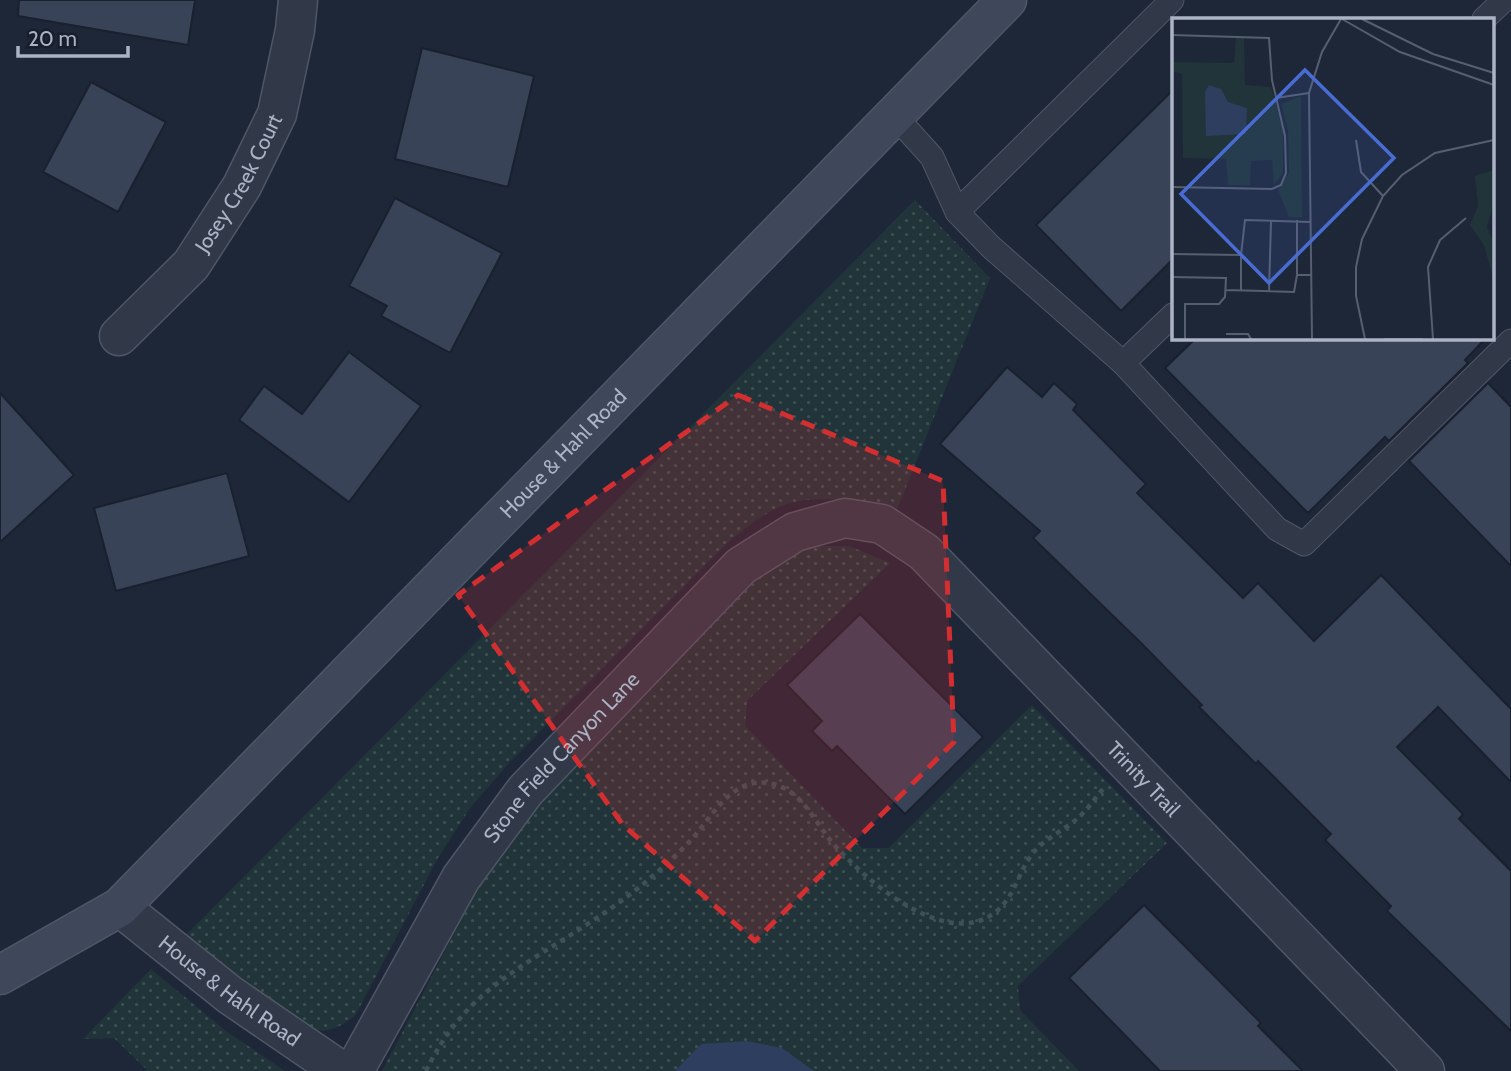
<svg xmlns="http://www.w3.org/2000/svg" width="1511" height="1071" font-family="Cabin,sans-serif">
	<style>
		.green { fill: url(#green-dots) }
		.water { fill: #2e3e5e }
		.building { fill: #394358; stroke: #19202e; stroke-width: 2 }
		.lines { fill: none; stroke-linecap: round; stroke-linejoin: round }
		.lane-casing { stroke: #4f5666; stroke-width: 25 }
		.street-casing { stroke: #4f5666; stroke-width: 41 }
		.secondary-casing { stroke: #4f5666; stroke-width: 41 }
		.path { stroke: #3d5156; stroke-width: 4.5; stroke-dasharray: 5 5; stroke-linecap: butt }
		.lane { stroke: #313948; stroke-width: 23 }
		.street { stroke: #313948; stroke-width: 38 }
		.secondary { stroke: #3f475b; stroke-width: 38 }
		.marked { fill: #d42f30; fill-opacity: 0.2; stroke: #d42f30; stroke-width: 5; stroke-dasharray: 14 9; stroke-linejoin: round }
		.labels { text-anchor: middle; stroke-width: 5; stroke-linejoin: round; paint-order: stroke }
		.street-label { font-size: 21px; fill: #abb3c5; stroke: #171e2c }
		.inset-road { fill: none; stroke: #565f70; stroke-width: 2 }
		.view { fill: #486cd2; fill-opacity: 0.15; stroke: #486cd2; stroke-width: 3.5 }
		.inset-edge { fill: none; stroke: #abb3c5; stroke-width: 3.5 }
	</style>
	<defs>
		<pattern id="green-dots" width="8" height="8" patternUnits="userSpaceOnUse" patternTransform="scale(1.75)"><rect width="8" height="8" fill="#203439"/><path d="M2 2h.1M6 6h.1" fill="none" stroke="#3e4f54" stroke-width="1.8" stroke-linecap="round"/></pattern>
	</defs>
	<rect width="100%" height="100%" fill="#1e2738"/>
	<g class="green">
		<path d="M915,200l75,78 -94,234c-36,-12 -87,-21 -123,-2 -18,10 -34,23 -49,36l-215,217 -39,45 -32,50 -83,158c-18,13 -28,18 -50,12l-121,-91z"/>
		<polygon points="815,546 849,546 890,563 747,701 745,726 862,848 889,848 1032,705 1167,843 1018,986 1020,1010 1079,1071 382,1071 474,896 505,842 554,786 758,578 783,558"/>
		<polygon points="151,969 226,1031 285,1071 148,1071 114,1038 83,1039"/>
	</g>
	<polygon class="water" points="747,1041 782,1048 814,1071 675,1071 701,1044"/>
	<g class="building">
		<polygon points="19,0 195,0 188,45 18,16"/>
		<polygon points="422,48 534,76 508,187 395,159"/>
		<polygon points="91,82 166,122 118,212 43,172"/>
		<polygon points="1173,90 1173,259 1121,311 1036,225"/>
		<polygon points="395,198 502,253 450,353 381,316 387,306 349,286"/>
		<polygon points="1196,338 1486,338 1465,360 1468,363 1389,441 1385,437 1308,513 1165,368"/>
		<polygon points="349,352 421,406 349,502 239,420 264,386 302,414"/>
		<polygon points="1007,367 1042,397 1054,383 1077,404 1073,410 1146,484 1137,493 1243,598 1258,583 1314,641 1381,575 1511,709 1511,782 1438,707 1397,747 1463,814 1459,819 1511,871 1511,1031 1387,911 1391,906 1325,840 1331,834 1258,761 1256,764 1199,707 1202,705 1141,643 1033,538 1040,531 940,444"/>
		<polygon points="1488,383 1511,407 1511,566 1409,461"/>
		<polygon points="0,393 74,475 0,542"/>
		<polygon points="227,473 249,556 116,591 94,508"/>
		<polygon points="860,614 983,737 905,814 837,746 832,751 812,731 822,721 787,685"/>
		<polygon points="1144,905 1261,1023 1258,1026 1303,1071 1160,1071 1069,978"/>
	</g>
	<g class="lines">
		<defs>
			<g id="lane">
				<polyline points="1484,19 1504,0"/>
				<polyline points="894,115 932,157 957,212 991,247 1123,363 1277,529 1304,544 1511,341"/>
				<polyline points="957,212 1172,0"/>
				<polyline points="1123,363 1173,315"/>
			</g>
			<g id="street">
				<path id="s1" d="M119,336l72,-71 51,-79 35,-72 18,-84 3,-30"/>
				<path id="s2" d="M120,907l110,88 111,76"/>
				<path id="s3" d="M354,1071l107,-193 64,-87 216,-225 54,-34 50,-14 37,6 42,28 501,519"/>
			</g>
			<g id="secondary">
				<path id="s4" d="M0,975l120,-68 887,-907"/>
			</g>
		</defs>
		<use href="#lane" class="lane-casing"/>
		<use href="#street" class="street-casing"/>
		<use href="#secondary" class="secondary-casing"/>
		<path class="path" d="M426,1071c39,-81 96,-103 166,-150 36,-23 69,-50 98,-80 21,-22 40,-63 77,-58 33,4 45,35 64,58 32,37 115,112 166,70 17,-15 21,-36 33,-54 11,-17 34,-26 49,-40 9,-8 16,-19 24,-28"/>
		<use href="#lane" class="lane"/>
		<use href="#street" class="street"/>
		<use href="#secondary" class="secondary"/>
	</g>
	<path class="marked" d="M738,395l205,86 11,261 -199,199 -132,-116 -165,-230z"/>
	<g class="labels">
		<g class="street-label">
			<text dy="7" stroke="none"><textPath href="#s1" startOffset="196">Josey Creek Court</textPath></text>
			<text dy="7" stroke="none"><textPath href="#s4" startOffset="772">House &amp; Hahl Road</textPath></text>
			<text dy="7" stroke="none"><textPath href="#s3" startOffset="378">Stone Field Canyon Lane</textPath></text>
			<text dy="7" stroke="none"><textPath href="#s3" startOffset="1160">Trinity Trail</textPath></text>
			<text dy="7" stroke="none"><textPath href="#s2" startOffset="138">House &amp; Hahl Road</textPath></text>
		</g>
	</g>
	<g transform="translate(1172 18)">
		<rect width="322" height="322" fill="#1e2738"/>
		<path d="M64,20h8l1,47 26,2 12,43v43l-9,12 -2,-25 -21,1 -1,24h-22l-2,-26 -43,-1 -1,-84 -10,-3v-9l62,1zM129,78l1,121h-13l-11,-27 11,-17 -1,-43 -7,-26zM322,124v60l-7,25 7,16 -1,35 -9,-33 -14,-20 8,-19 -3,-30 18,-6z" fill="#203439"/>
		<path d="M37,67l12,4 7,13 19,6 -1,26 -40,2 -1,-44z" fill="#2e3e5e"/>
		<path class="inset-road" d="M170,1l58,33 94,33M190,1l71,35 61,19M0,17l97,3 3,42 13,56 1,37 -5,12 -9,4 -100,-2M104,80l33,-5M184,122l5,32 22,24M125,202v55h14M0,236l69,1 4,-35 65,2M0,259l54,1 -1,19 -6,7h-34v35M54,272l68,2 3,-17M69,272v-35M97,274l2,-71M54,316h22l3,5M140,321l-3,-246 13,-41 19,-33M193,321l-9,-43v-29l6,-28 21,-43 19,-21 33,-22 59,-13M212,321h39M261,321l-5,-72 12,-27 26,-22"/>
		<path class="view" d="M133,52l89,88 -125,125 -88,-89z"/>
		<rect width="322" height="322" class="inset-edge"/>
	</g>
	<path d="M18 46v10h110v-10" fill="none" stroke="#abb3c5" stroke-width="3.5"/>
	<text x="28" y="46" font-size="21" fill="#abb3c5" stroke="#171e2c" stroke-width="5" paint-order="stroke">20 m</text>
</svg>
